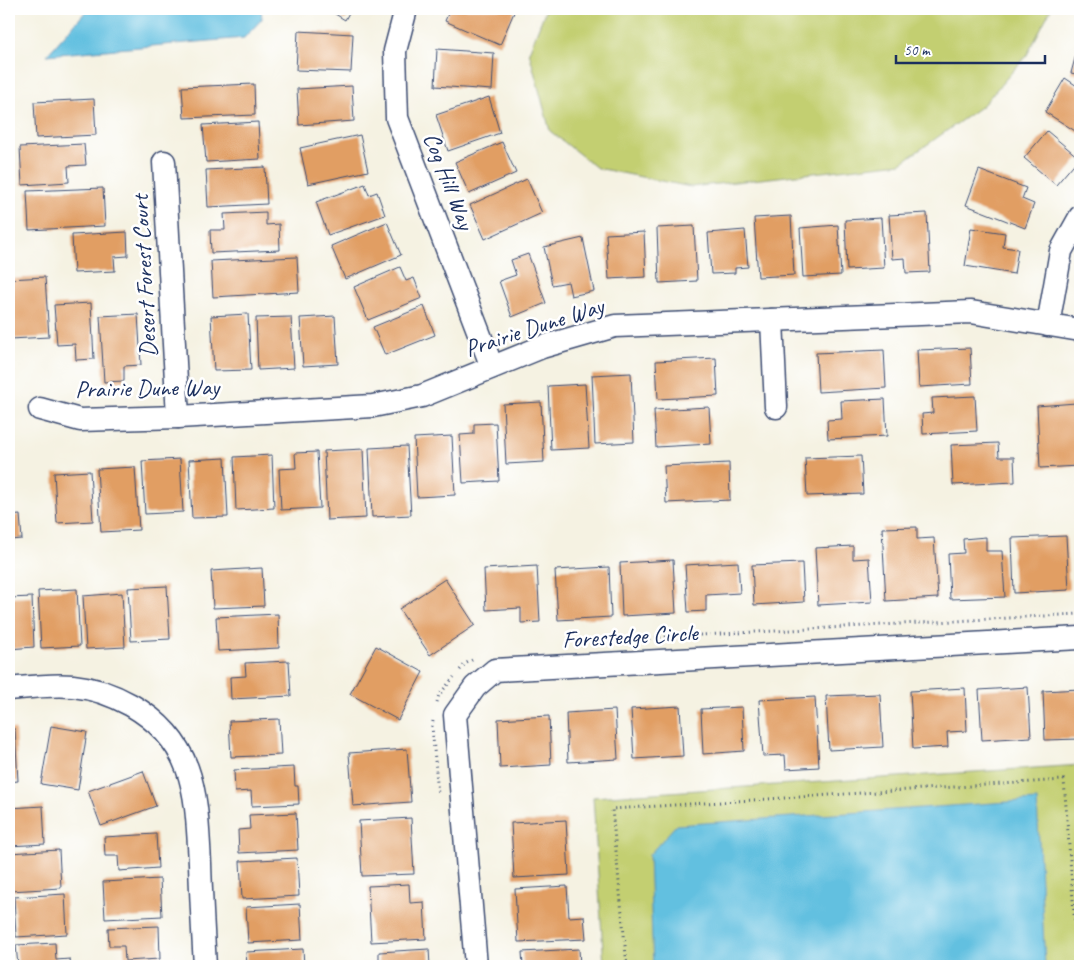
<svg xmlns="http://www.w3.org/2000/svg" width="1089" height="975" font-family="Caveat,sans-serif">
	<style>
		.green { fill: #c3cf71; stroke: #6f7f68 }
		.water { fill: #62c0e0; stroke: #3e789f }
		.building { fill: #e19e64 }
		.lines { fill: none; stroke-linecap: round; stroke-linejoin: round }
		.street-casing { stroke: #3c4c72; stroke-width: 25 }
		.path { stroke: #3c4c72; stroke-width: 3; stroke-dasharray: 1 4; stroke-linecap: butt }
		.street { stroke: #fff; stroke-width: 22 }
		.labels { text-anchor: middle; stroke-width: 5; stroke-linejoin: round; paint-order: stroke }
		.street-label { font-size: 24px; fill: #1b2f5e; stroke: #fff }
	</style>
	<rect width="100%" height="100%" fill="#fff"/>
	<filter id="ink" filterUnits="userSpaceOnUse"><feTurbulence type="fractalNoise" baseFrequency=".02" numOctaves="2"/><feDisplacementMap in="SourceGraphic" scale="10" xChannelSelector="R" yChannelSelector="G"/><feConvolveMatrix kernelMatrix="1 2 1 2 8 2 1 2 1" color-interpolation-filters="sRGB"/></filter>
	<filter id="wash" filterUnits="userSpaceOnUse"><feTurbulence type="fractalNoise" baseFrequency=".0096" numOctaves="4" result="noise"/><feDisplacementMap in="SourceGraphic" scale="20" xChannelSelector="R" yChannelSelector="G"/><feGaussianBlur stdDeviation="1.12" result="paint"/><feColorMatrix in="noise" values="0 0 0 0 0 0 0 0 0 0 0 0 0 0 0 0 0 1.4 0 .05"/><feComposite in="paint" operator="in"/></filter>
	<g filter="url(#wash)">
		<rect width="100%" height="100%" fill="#f5f2e2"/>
		<g class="green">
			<polygon points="546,9 1051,9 1027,55 982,106 901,163 691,187 597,168 550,131 529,52"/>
			<polygon points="1080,765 1080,966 604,966 593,797"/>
		</g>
		<g class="water">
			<polygon points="88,9 261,9 262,19 244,38 47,55"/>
			<polygon points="1037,800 1045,966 653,966 649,855 676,825"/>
		</g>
		<g id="blocks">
			<g class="building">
				<polygon points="327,9 351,9 345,20"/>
				<polygon points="450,9 512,9 515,10 500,45 445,21"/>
				<polygon points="298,31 353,34 351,72 296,70"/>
				<polygon points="1080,40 1080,75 1071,73"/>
				<polygon points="437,49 494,53 492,90 435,86"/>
				<polygon points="1065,78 1080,88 1080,134 1045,112"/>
				<polygon points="254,84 255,115 184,118 182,87"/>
				<polygon points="352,86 354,121 299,125 297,89"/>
				<polygon points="489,97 500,133 448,151 436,115"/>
				<polygon points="94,99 96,135 36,138 34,102"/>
				<polygon points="258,122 260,159 206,162 203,125"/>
				<polygon points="1047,131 1079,158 1056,185 1024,158"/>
				<polygon points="360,135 368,171 308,184 300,148"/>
				<polygon points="502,142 516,173 469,194 455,162"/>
				<polygon points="84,144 86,165 68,166 69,182 22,185 20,147"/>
				<polygon points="265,167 267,204 208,207 206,170"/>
				<polygon points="979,170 1026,188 1022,199 1034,204 1025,228 966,205"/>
				<polygon points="527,179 542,213 485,239 470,205"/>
				<polygon points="365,184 369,195 377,192 385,215 328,235 316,202"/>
				<polygon points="103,188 105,226 29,230 27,191"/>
				<polygon points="266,212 266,225 279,224 280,250 211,253 210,230 225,230 224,214"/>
				<polygon points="927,213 930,272 906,273 905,258 892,259 889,215"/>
				<polygon points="791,216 794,275 758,277 754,218"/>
				<polygon points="881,218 884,268 847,270 845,220"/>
				<polygon points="387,222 401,255 345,279 331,246"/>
				<polygon points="838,225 841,275 803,277 800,228"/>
				<polygon points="694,226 697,281 659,283 657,228"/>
				<polygon points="971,228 1005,233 1003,247 1018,249 1014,274 965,266"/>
				<polygon points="745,230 748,267 735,268 735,273 711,274 708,233"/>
				<polygon points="127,232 128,256 114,257 115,271 74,273 72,235"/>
				<polygon points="644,232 646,277 609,279 606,234"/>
				<polygon points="583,238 594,291 571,296 568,282 552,285 544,247"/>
				<polygon points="528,254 546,303 512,317 499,281 516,275 511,260"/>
				<polygon points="297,257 299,292 213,297 211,261"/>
				<polygon points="400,267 406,281 414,278 422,298 368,320 354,287"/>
				<polygon points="45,277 49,337 10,339 9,279"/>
				<polygon points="91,303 94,359 76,360 75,344 57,345 54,305"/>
				<polygon points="424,306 435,335 385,355 373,327"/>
				<polygon points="138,314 141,365 124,366 124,381 104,382 100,316"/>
				<polygon points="248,314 251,370 214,371 211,316"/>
				<polygon points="335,316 338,364 303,366 300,318"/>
				<polygon points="291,317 294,368 258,370 256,318"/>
				<polygon points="970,348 972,384 919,387 917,350"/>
				<polygon points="884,350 886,388 818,392 816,353"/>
				<polygon points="716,358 718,396 658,399 656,361"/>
				<polygon points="631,373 634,442 595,444 592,375"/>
				<polygon points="585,384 589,448 551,450 548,386"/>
				<polygon points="975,396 977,431 923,434 922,414 933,413 932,398"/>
				<polygon points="885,399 887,436 828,439 827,420 842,419 841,401"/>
				<polygon points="541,402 544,462 506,464 503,404"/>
				<polygon points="1076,403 1079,466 1040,468 1037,406"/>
				<polygon points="709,407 711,444 656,447 654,410"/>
				<polygon points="496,423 499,481 463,483 460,435 474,434 474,424"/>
				<polygon points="452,436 455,495 417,497 414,438"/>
				<polygon points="998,443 999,457 1014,457 1015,482 953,485 951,445"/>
				<polygon points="407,446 411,515 372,517 369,448"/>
				<polygon points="363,449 366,518 327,520 324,451"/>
				<polygon points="317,452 320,508 281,510 279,469 296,468 295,453"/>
				<polygon points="272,455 274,508 236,510 234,457"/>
				<polygon points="861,456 863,494 807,496 805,458"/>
				<polygon points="225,458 228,517 192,518 189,460"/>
				<polygon points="180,459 183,512 145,514 142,461"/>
				<polygon points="729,463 730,500 666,503 664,466"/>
				<polygon points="135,467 139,530 101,532 97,469"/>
				<polygon points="90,471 93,521 57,523 54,473"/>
				<polygon points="20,515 22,539 9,540 9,516"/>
				<polygon points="917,527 917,539 934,538 938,598 886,601 882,528"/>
				<polygon points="1066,536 1069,590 1014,593 1012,538"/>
				<polygon points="986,537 986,551 1002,551 1005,597 950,599 948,554 964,553 963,539"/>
				<polygon points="853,546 853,559 869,558 872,602 818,605 815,548"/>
				<polygon points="673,560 676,613 622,616 620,563"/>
				<polygon points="738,562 740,593 706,595 706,611 688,612 685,565"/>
				<polygon points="802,563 804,602 754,605 752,565"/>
				<polygon points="537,566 540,622 521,623 521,608 486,610 484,569"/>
				<polygon points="609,567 611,617 558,620 555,570"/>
				<polygon points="262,568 264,606 213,608 211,571"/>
				<polygon points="445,579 475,625 430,655 399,609"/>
				<polygon points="167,586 170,639 131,641 128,588"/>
				<polygon points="77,589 80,646 41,648 38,591"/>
				<polygon points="122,593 125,647 86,649 83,596"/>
				<polygon points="32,597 34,647 9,649 9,598"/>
				<polygon points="278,614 279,648 218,651 216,617"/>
				<polygon points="376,646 423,672 398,720 350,694"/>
				<polygon points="289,661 291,696 231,699 230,677 246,676 245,663"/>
				<polygon points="1028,687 1031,737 982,740 979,690"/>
				<polygon points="965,688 967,731 947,732 948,747 913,749 910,691"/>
				<polygon points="1080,689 1080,739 1045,740 1043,691"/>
				<polygon points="880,694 883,747 829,750 826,696"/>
				<polygon points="815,697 819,767 786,769 785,755 763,756 759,700"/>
				<polygon points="680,706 683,756 634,759 631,709"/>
				<polygon points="742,707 744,751 703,754 701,709"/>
				<polygon points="615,710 618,759 568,762 566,713"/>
				<polygon points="549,716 551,765 500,768 498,719"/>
				<polygon points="279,719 281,755 231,757 229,721"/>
				<polygon points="51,726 87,732 78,790 41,784"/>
				<polygon points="9,729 15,729 18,781 9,782"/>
				<polygon points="407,749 411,802 353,806 349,753"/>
				<polygon points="294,767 295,786 298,786 299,804 252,806 251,791 235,792 234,770"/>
				<polygon points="143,771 156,806 101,826 88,791"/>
				<polygon points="43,806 45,844 9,846 9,808"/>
				<polygon points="296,813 298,850 239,853 238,830 250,829 249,815"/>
				<polygon points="411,818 414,874 362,876 359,821"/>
				<polygon points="566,820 569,875 514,878 511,823"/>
				<polygon points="156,834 158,868 119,871 118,856 105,856 104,837"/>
				<polygon points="59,850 61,888 10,891 9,853"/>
				<polygon points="297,858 299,896 242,899 240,861"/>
				<polygon points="160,879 162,916 105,919 103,882"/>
				<polygon points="409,884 410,903 424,902 426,939 371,942 368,886"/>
				<polygon points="567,886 569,917 584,916 586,939 518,942 515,889"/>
				<polygon points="65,894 67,934 16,937 14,897"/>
				<polygon points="300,904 302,940 248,943 246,907"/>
				<polygon points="159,926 160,959 125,961 124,946 109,946 108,928"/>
				<polygon points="55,943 56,960 70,959 71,966 18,966 16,945"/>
				<polygon points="303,949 304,966 247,966 246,952"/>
				<polygon points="429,949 430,966 379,966 379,952"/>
				<polygon points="579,949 580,966 523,966 522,952"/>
			</g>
		</g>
	</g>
	<g filter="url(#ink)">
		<use href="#blocks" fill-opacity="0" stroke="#3c4c72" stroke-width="1"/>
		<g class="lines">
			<defs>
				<g id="street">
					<polyline points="406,9 395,51 397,118 492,367"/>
					<polyline points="164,162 178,417"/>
					<polyline points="772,320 776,407"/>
					<polyline points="1048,325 1061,251 1080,217"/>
					<polyline points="40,409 80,420 178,417 373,406 422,396 542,347 615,326 971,312 1080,330"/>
					<path d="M9,689c21,-2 43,-5 64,-3 21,2 40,9 58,19 66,38 65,91 69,158 1,35 3,69 5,103"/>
					<polyline points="476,966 455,715 475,687 495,670 1080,638"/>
				</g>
			</defs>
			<use href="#street" class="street-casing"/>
			<g class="path">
				<polyline points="630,639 1080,614"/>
				<polyline points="460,670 465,664 472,660"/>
				<polyline points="437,702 439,695 454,677"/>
				<polyline points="433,721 432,726 438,794"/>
				<polyline points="627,966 612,809 1064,780 1078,966"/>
			</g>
			<use href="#street" class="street"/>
		</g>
	</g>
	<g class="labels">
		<g class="street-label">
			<text transform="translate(449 181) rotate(69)" y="8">Cog Hill Way</text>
			<text transform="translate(144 276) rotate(-93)" y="8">Desert Forest Court</text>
			<text transform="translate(534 327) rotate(-18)" y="8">Prairie Dune Way</text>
			<text transform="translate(147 388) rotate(-1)" y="8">Prairie Dune Way</text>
			<text transform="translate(630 636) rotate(-3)" y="8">Forestedge Circle</text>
		</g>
	</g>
	<rect width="1089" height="975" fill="none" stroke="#fff" stroke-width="30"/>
	<path d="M896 55v8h149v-8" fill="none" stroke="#1b2f5e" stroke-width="2.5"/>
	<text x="904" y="55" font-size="15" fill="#1b2f5e" stroke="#ffffff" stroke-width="4" paint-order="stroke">50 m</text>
</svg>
